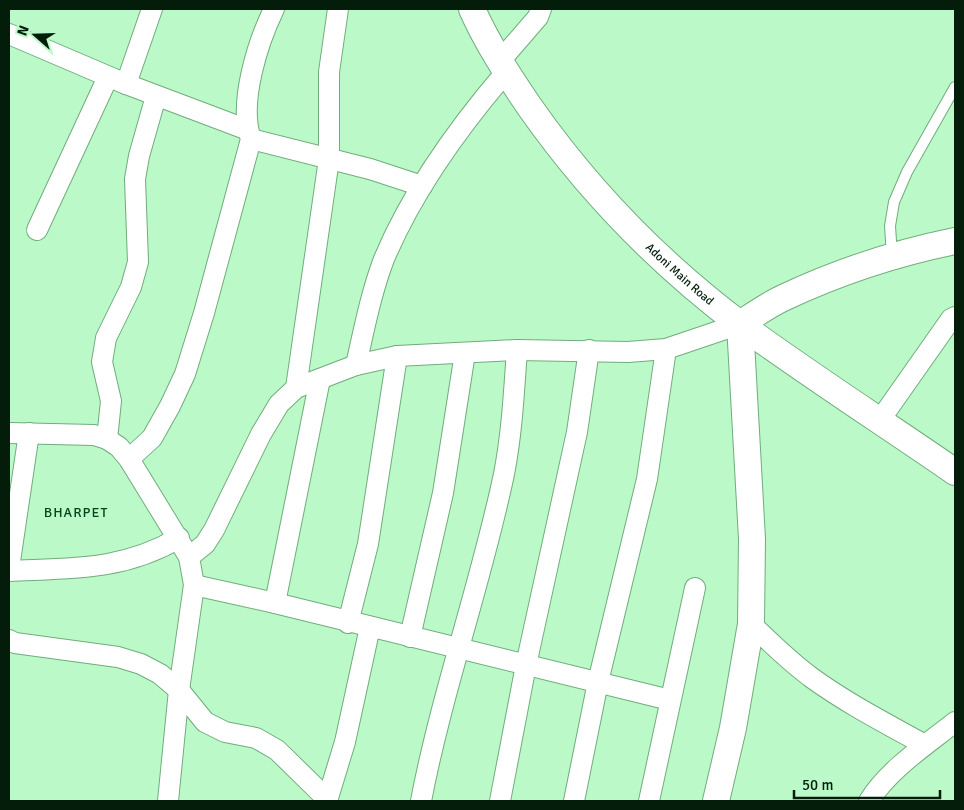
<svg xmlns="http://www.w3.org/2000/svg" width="964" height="810" font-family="Signika,sans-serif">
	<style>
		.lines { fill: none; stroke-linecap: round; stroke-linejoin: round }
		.service-casing { stroke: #70ac7d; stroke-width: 12 }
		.minor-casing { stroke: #70ac7d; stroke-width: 22 }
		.tertiary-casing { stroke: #70ac7d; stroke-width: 28 }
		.service { stroke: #fff; stroke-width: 10 }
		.minor { stroke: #fff; stroke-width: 20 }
		.tertiary { stroke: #fff; stroke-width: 26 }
		.labels { text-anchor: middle; stroke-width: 4; stroke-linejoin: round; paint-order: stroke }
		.street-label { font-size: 12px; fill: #041d0b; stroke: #bbfac8 }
		.neighbourhood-label { font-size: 14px; letter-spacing: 1px; fill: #03471e; stroke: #bbfac8 }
	</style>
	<rect width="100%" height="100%" fill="#bbfac8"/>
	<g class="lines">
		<defs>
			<polyline id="service" points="892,256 890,226 894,202 907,172 955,87"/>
			<g id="minor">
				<polyline points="9,34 126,84 248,130"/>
				<polyline points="500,61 538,17 541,9"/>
				<polyline points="126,84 152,9"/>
				<polyline points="251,139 370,169 422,186"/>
				<polyline points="37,230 108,77"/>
				<path d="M356,365c8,-35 15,-72 28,-106 29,-69 74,-131 122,-187"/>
				<polyline points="296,388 329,159 329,72 338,9"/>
				<polyline points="880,420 951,319 955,317"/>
				<polyline points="9,433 94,435 107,439 119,447 129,459 189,557 194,585 179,690 168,801"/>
				<polyline points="107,439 111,401 102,362 106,338 131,287 138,262 135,179 139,156 156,96"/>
				<path d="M129,459l23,-21 18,-32 15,-32 19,-61 47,-174c-13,-36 7,-97 23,-130"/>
				<polyline points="189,557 205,544 214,530 261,434 279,404 296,388 356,365 397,356 517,350 628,352 666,349 740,324"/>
				<polyline points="9,568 29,433"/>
				<path d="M9,571c63,-3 113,0 170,-33"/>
				<polyline points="194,585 275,603 670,700"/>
				<polyline points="275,603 320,379"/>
				<polyline points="348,623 368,544 397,356"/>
				<path d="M751,624c20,19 39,38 61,54 36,26 75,46 113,67"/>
				<polyline points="410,637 443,493 465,353"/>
				<polyline points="9,640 15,643 118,657 141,664 160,674 179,690 205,722 225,732 256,738 277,750 327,799"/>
				<polyline points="327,801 345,742 370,627"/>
				<path d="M421,801c21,-110 60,-217 83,-327 8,-41 10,-83 13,-124"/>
				<polyline points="500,801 526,665 577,432 589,350"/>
				<polyline points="574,801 598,682 647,479 666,349"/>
				<polyline points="649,801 695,588"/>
				<path d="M869,801c20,-32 57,-56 86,-79"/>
			</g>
			<g id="tertiary">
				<path id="s1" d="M472,9c15,34 36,66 57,97 58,83 131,158 212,219 70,51 143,98 214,147"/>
				<path d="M716,801l17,-73 18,-104 1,-85 -12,-215c14,-9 28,-19 43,-26 55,-26 113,-45 172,-57"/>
			</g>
		</defs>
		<use href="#service" class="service-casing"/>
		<use href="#minor" class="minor-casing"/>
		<use href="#tertiary" class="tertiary-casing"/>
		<use href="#service" class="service"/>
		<use href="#minor" class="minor"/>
		<use href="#tertiary" class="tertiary"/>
	</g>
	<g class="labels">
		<g class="street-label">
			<text dy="4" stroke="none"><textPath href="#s1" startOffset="339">Adoni Main Road</textPath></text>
		</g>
		<g class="neighbourhood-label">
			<text x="76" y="517">BHARPET</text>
		</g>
	</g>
	<rect width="964" height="810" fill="none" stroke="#041d0b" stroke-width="20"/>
	<g transform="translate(35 35) rotate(290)" stroke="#bbfac8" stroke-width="4" paint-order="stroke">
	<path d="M0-4L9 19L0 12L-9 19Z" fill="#041d0b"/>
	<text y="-8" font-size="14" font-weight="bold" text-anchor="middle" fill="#041d0b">N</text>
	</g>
	<path d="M794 790v8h146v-8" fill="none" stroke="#041d0b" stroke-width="2.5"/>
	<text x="802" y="790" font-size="15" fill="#041d0b" stroke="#bbfac8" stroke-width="4" paint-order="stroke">50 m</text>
</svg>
